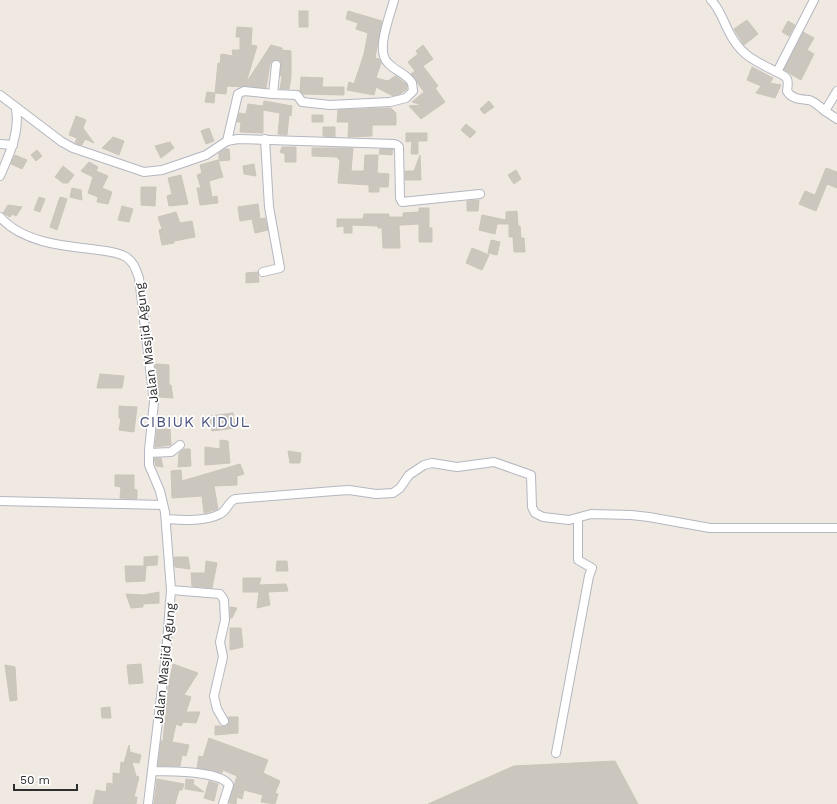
<svg xmlns="http://www.w3.org/2000/svg" width="837" height="804" font-family="'Work Sans',sans-serif">
	<style>
		.building { fill: #cbc7bf; stroke: #cbc5ba }
		.lines { fill: none; stroke-linecap: round; stroke-linejoin: round }
		.minor-casing { stroke: #b4b7c1; stroke-width: 10 }
		.minor { stroke: #fff; stroke-width: 8 }
		.labels { text-anchor: middle; stroke-width: 3.5; stroke-linejoin: round; paint-order: stroke }
		.street-label { font-size: 13px; fill: #2e2e2e; stroke: #fff }
		.quarter-label { font-size: 15px; letter-spacing: 1px; fill: #4d5680; stroke: #fff }
	</style>
	<rect width="100%" height="100%" fill="#efe9e1"/>
	<g class="building">
		<rect x="299" y="11" width="9" height="16"/>
		<polygon points="348,11 382,21 375,58 379,59 381,63 376,78 388,81 395,76 397,77 407,85 407,89 400,94 393,96 376,87 374,95 347,90 349,82 354,84 364,54 368,33 356,29 358,23 346,19"/>
		<polygon points="747,20 758,34 744,45 734,29"/>
		<polygon points="788,21 795,25 789,36 782,32"/>
		<polygon points="237,27 252,28 251,45 257,46 246,83 271,45 282,48 282,50 291,51 291,77 289,89 280,89 282,77 280,75 281,65 280,61 276,60 270,64 266,88 227,86 226,94 215,93 214,103 205,102 207,92 215,93 218,63 220,64 221,54 233,56 232,50 240,50 240,37 236,37"/>
		<polygon points="803,32 814,38 807,50 814,54 801,80 784,70"/>
		<polygon points="423,45 433,59 423,66 438,86 435,88 445,102 421,119 409,106 422,105 412,102 424,92 411,74 415,71 408,62 418,54 416,51"/>
		<polygon points="752,67 773,78 770,83 781,85 775,98 756,93 761,86 747,80"/>
		<polygon points="301,77 323,78 322,87 344,87 344,95 303,94 300,91"/>
		<polygon points="264,101 292,106 291,116 289,115 287,135 278,134 280,113 263,110 263,133 240,132 241,122 237,122 239,113 246,114 248,104 263,106"/>
		<polygon points="489,101 494,107 484,114 480,109"/>
		<polygon points="391,108 396,113 396,125 372,125 372,136 348,137 349,122 337,122 338,110"/>
		<rect x="312" y="115" width="11" height="7"/>
		<polygon points="76,116 86,120 83,128 94,143 85,139 82,145 75,143 77,138 69,135"/>
		<polygon points="466,124 476,132 470,138 461,130"/>
		<polygon points="323,127 335,127 335,137 323,136"/>
		<polygon points="209,128 214,141 206,144 201,131"/>
		<polygon points="406,133 427,133 427,141 418,141 418,154 411,154 412,141 406,142"/>
		<polygon points="113,137 124,141 119,155 102,148"/>
		<polygon points="170,142 174,148 161,158 155,146"/>
		<polygon points="282,147 296,147 296,162 285,162 285,154 280,152"/>
		<polygon points="312,148 353,148 351,171 364,171 365,155 378,155 377,173 389,174 388,187 379,187 379,192 369,192 369,185 338,183 340,160 338,159 338,157 312,156"/>
		<polygon points="225,149 229,149 230,160 219,161 219,153"/>
		<polygon points="380,149 393,149 392,155 379,154"/>
		<polygon points="37,150 42,156 36,161 31,155"/>
		<polygon points="15,155 27,160 22,169 11,164"/>
		<polygon points="420,155 421,180 405,180 405,171 414,171"/>
		<polygon points="218,160 223,177 209,181 212,197 217,196 218,203 200,205 197,188 201,188 197,175 202,173 200,165"/>
		<polygon points="89,162 98,167 96,171 108,176 102,188 112,192 108,204 97,202 98,197 88,193 93,177 81,171"/>
		<polygon points="254,164 256,176 244,174 243,166"/>
		<polygon points="63,166 74,175 68,183 63,183 55,177"/>
		<polygon points="826,168 837,172 837,188 827,184 816,211 799,204 805,191 815,195"/>
		<polygon points="516,170 521,179 514,184 508,175"/>
		<polygon points="181,175 188,204 169,206 167,196 172,194 168,178"/>
		<polygon points="141,187 156,187 155,206 141,205"/>
		<polygon points="72,188 81,190 82,200 70,197"/>
		<polygon points="39,197 45,199 40,212 34,210"/>
		<polygon points="60,197 67,199 57,230 50,227"/>
		<polygon points="479,200 478,211 467,211 467,201"/>
		<polygon points="258,204 260,219 265,218 268,230 255,233 252,219 240,221 238,207"/>
		<polygon points="8,205 22,207 16,216 12,214 10,217 3,213"/>
		<polygon points="122,206 133,209 129,222 118,220"/>
		<polygon points="419,208 429,208 429,228 432,228 432,242 419,242 419,224 401,225 399,226 400,248 383,248 382,228 378,228 378,226 352,225 352,233 344,233 344,226 337,227 337,219 363,219 364,214 389,214 389,217 403,217 403,213 419,212"/>
		<polygon points="517,211 518,226 520,226 521,238 524,238 525,252 514,252 513,237 509,237 509,224 497,224 495,234 479,230 482,215 506,220 506,212"/>
		<polygon points="176,212 180,223 192,221 195,237 174,241 174,243 162,245 159,230 162,229 158,217"/>
		<polygon points="491,240 500,242 497,255 488,253"/>
		<polygon points="472,248 489,255 482,270 466,263"/>
		<polygon points="258,272 259,282 246,283 246,273"/>
		<polygon points="155,364 169,365 169,385 171,385 173,398 159,397"/>
		<polygon points="100,374 124,376 122,388 97,388"/>
		<polygon points="119,406 137,407 134,432 119,430 121,419 119,418"/>
		<polygon points="233,413 235,428 212,431 210,416"/>
		<polygon points="157,429 170,429 171,445 155,447"/>
		<polygon points="220,440 228,441 230,463 205,465 205,447 220,449"/>
		<polygon points="184,449 190,449 191,466 178,467 179,453"/>
		<polygon points="288,451 301,453 300,463 290,463"/>
		<polygon points="154,458 161,458 163,467 156,466"/>
		<polygon points="240,464 244,474 237,476 237,485 214,486 218,509 204,513 202,496 172,498 171,471 181,470 182,481"/>
		<polygon points="115,475 134,475 134,489 137,490 137,499 120,498 121,487 115,486"/>
		<polygon points="158,556 157,565 144,566 144,557"/>
		<polygon points="174,557 188,557 190,569 175,567"/>
		<polygon points="206,561 217,563 212,588 192,586 191,573 205,573"/>
		<polygon points="277,561 287,561 288,571 276,571"/>
		<polygon points="125,566 146,566 145,581 126,582"/>
		<polygon points="243,578 261,578 259,585 286,584 288,591 268,592 270,605 257,608 259,592 243,592"/>
		<polygon points="159,592 159,603 143,604 143,607 131,608 126,594 144,595"/>
		<polygon points="230,607 237,608 232,618 230,618"/>
		<polygon points="230,628 241,628 243,647 230,650"/>
		<polygon points="141,664 143,683 129,684 127,665"/>
		<polygon points="173,664 198,673 184,695 191,697 186,712 200,712 196,723 183,722 181,726 176,724 172,742 189,745 186,756 182,755 180,766 158,766 161,741 163,741 168,687"/>
		<polygon points="5,665 15,667 17,700 10,701"/>
		<polygon points="110,707 111,718 102,718 101,708"/>
		<polygon points="228,717 238,717 238,733 215,735 215,726 227,726 229,721"/>
		<polygon points="209,738 268,760 263,773 280,781 275,793 278,794 275,804 261,802 263,795 244,790 242,799 237,797 236,804 229,803 237,776 223,770 222,773 197,768 199,756 203,757"/>
		<polygon points="129,745 130,752 141,755 139,763 132,762 136,776 139,777 134,797 137,797 136,804 93,804 96,790 106,792 107,783 113,784 113,773 120,774 121,762 124,763"/>
		<polygon points="615,761 638,804 428,804 514,766"/>
		<polygon points="157,779 184,784 182,790 179,790 175,804 154,804"/>
		<polygon points="186,779 194,780 193,784 204,792 185,789"/>
		<polygon points="209,781 218,784 214,801 204,798"/>
	</g>
	<g class="lines">
		<defs>
			<g id="minor">
				<path d="M711,0c8,8 12,20 17,30 12,25 25,30 49,42l37,-72"/>
				<path d="M777,72c11,5 12,7 10,19 4,8 14,8 22,9 5,1 12,8 16,11"/>
				<polyline points="837,91 825,111 837,119"/>
				<path d="M273,94l24,1 5,7 28,3 60,-3 16,-4 7,-7 -1,-8c-6,-10 -17,-12 -24,-20 -13,-12 2,-47 6,-63"/>
				<polyline points="0,95 62,142 73,148 144,172 162,170 177,165 206,155 227,141 238,139 394,144 397,145 399,147 400,198 402,202 480,194"/>
				<polyline points="227,141 238,94 244,91 273,94 276,65"/>
				<polyline points="0,144 13,145"/>
				<path d="M0,176c9,-21 20,-43 16,-67"/>
				<path d="M0,217c21,24 60,29 91,32 11,2 25,2 35,8 8,5 10,13 13,21l15,124 -5,48v15l11,26 5,21 6,78 -5,65 -18,149"/>
				<polyline points="263,272 280,268 269,207 265,139"/>
				<polyline points="149,453 171,452 180,445"/>
				<polyline points="0,501 163,505"/>
				<path d="M166,519c16,1 38,3 54,-5 7,-3 8,-12 15,-15l99,-8 15,-1 27,4 17,-1 7,-5 9,-13 15,-10 8,-2 25,4 37,-5 37,13 1,32 3,6 8,4 26,3 22,-6 40,1 18,2 61,11h127"/>
				<polyline points="171,590 220,594 224,600 225,620 220,642 223,657 214,696 217,709 224,721"/>
				<polyline points="556,753 589,576 592,568 578,560 578,518"/>
				<path d="M152,771c17,1 68,-1 77,14l-6,19"/>
			</g>
		</defs>
		<use href="#minor" class="minor-casing"/>
		<use href="#minor" class="minor"/>
	</g>
	<g class="labels">
		<g class="street-label">
			<text transform="translate(146 343) rotate(-97)" y="5">Jalan Masjid Agung</text>
			<text transform="translate(164 663) rotate(-84)" y="5">Jalan Masjid Agung</text>
		</g>
		<g class="quarter-label">
			<text x="195" y="427">CIBIUK KIDUL</text>
		</g>
	</g>
	<path d="M14 784v6h63v-6" fill="none" stroke="#2e2e2e" stroke-width="2"/>
	<text x="20" y="784" font-size="12" fill="#2e2e2e" stroke="#ffffff" stroke-width="3" paint-order="stroke">50 m</text>
</svg>
